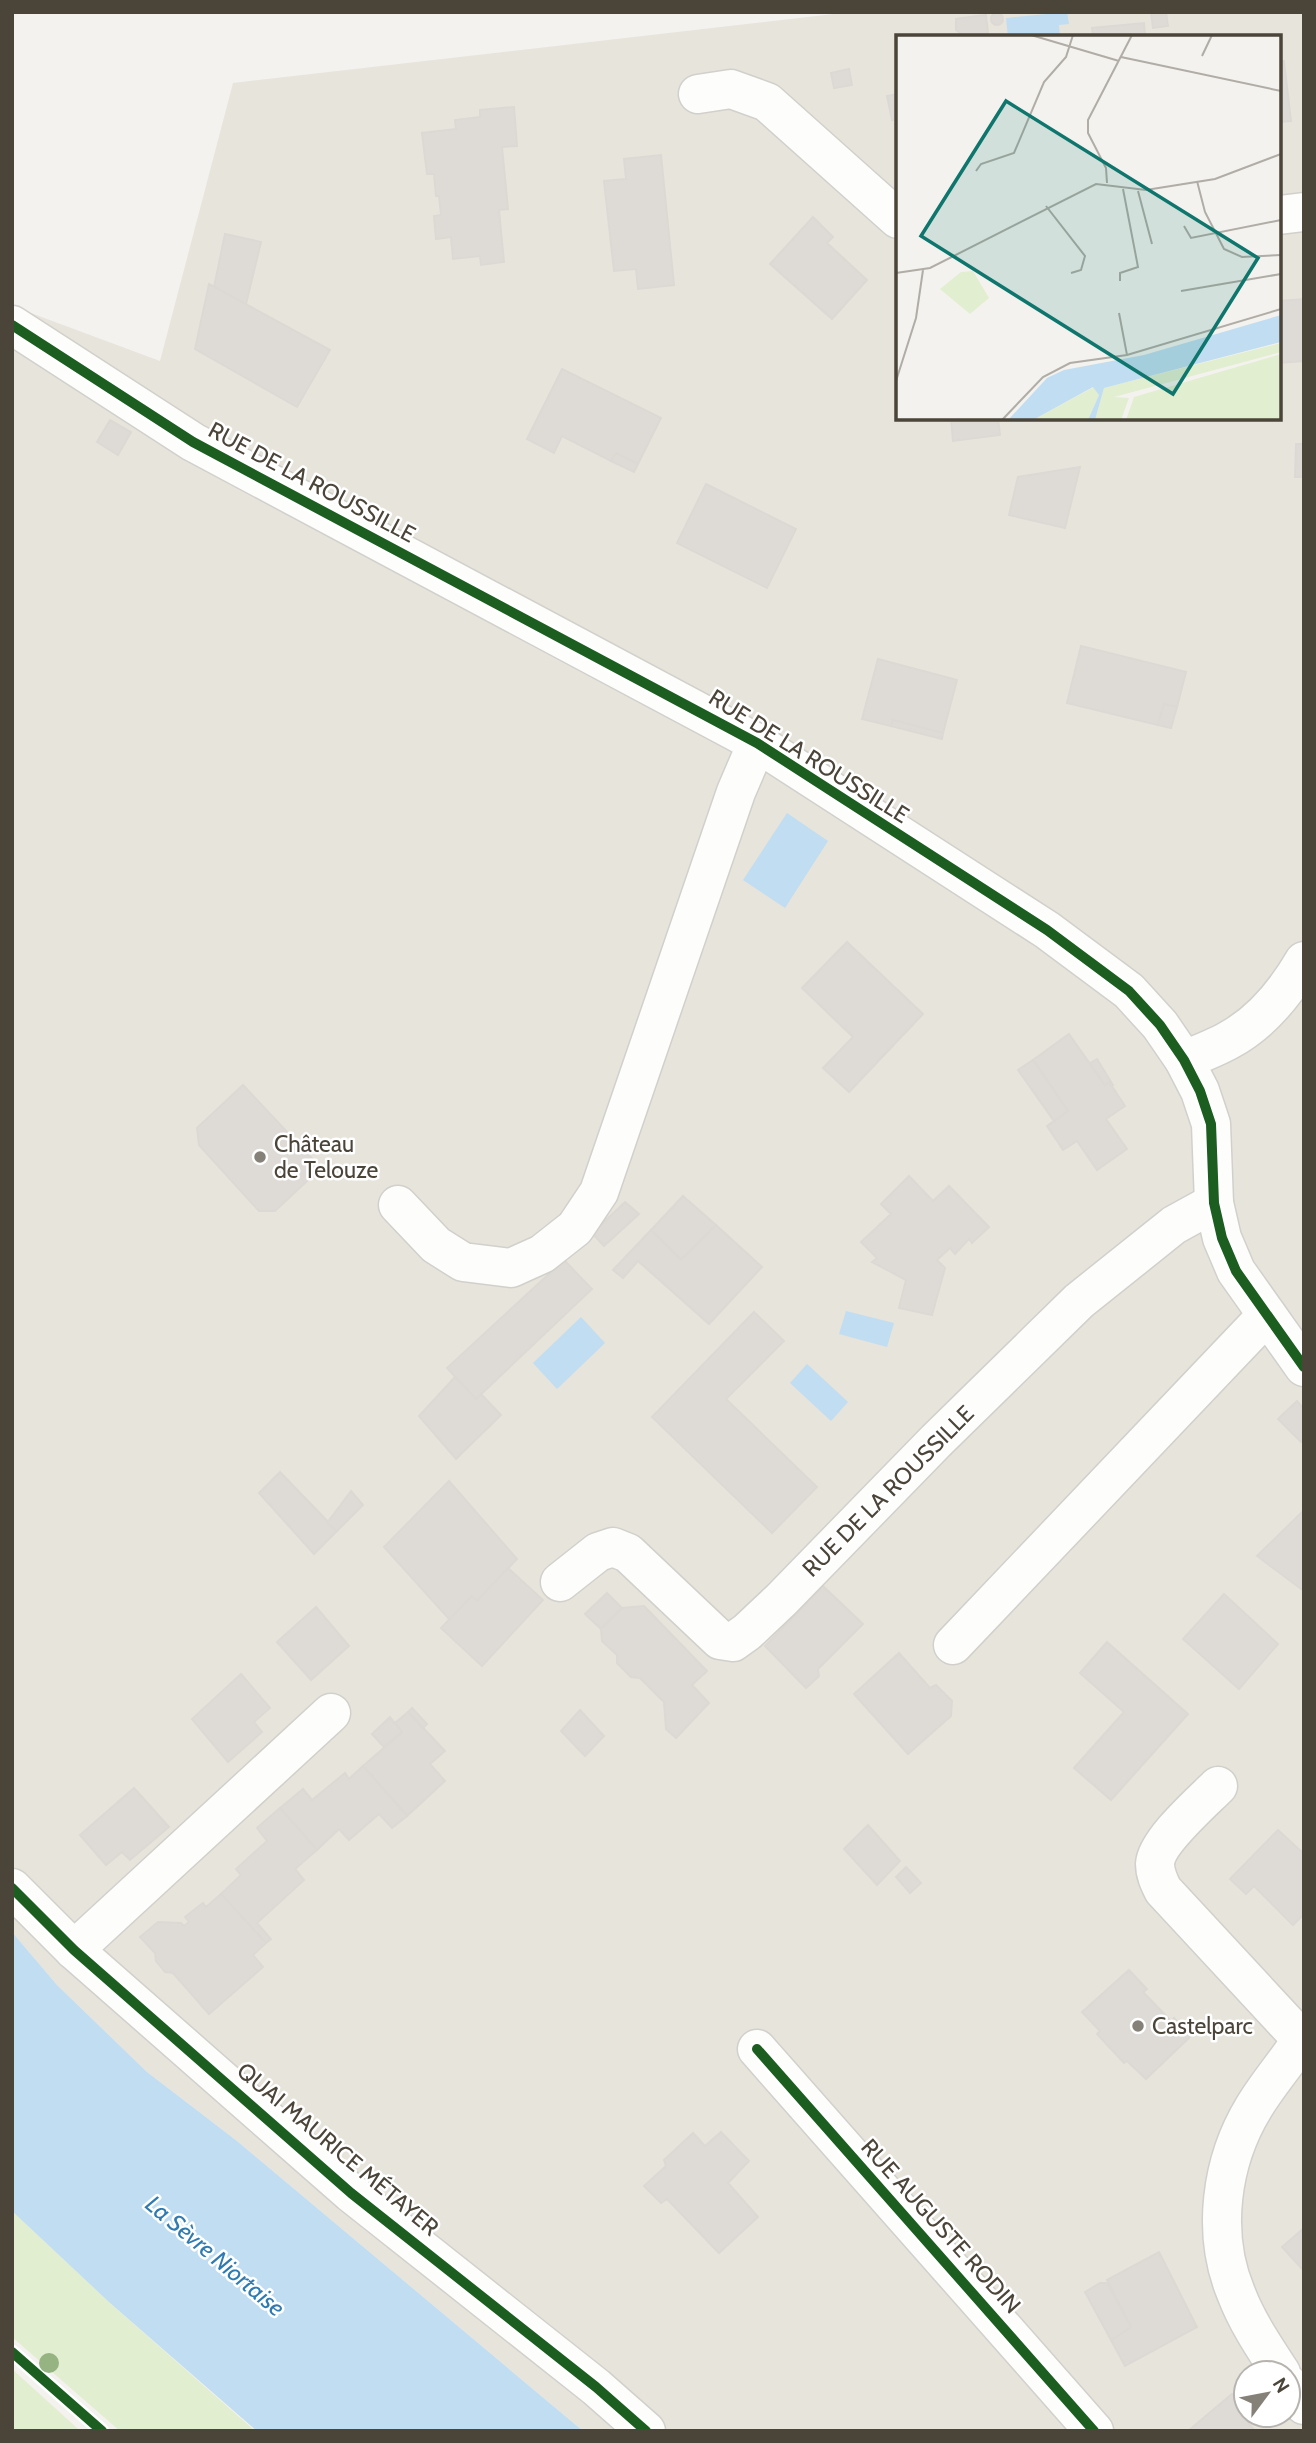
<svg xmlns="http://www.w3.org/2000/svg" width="1316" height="2443" font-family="Cabin,sans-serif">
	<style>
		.residential { fill: #e7e4dc; fill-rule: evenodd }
		.green { fill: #e1eecf }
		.water { fill: #c0ddf1 }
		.building { fill: #dedbd6; stroke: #dcd9d4; stroke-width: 2 }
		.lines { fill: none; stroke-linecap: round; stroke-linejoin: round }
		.minor-casing { stroke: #d2d0cb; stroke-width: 41 }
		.minor { stroke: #fdfdfc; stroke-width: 38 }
		.cycleway-casing { stroke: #fff; stroke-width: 15 }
		.cycleway { stroke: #1b5e20; stroke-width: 10 }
		.tree { fill: #96b382 }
		.poi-dot { fill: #868178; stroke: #fff; stroke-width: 2.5 }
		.labels { text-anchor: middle; stroke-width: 5; stroke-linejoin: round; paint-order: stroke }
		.street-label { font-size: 23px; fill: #4b4439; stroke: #fff }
		.poi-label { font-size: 23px; fill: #4b4439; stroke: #fff; text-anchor: start }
		.water-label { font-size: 24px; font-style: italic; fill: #2e7ab2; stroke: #fff }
		.inset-road { fill: none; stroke: #b0aca6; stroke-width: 2 }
		.view { fill: #0f766e; fill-opacity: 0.15; stroke: #0f766e; stroke-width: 3.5 }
		.inset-edge { fill: none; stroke: #4b4439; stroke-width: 3.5 }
	</style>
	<rect width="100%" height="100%" fill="#f4f2ee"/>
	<path class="residential" d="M851,12h453v2419h-721l-346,-290 -90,-69 -90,-87 -45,-53v-1626l148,55 73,-278zM898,37h381v381h-381zM1246,2373h42v42h-42z"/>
	<g class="green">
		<polygon points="12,2211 111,2304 255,2431 120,2431 12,2337"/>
		<polygon points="12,2369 77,2428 81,2431 12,2431"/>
	</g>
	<g class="water">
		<polygon points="1067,12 1069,24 1059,25 1060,37 1008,37 1006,18"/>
		<polygon points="787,813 828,841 785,908 743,880"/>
		<polygon points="846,1311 894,1323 887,1347 839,1334"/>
		<polygon points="581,1317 605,1343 557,1389 533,1363"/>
		<polygon points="807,1364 848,1402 831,1421 790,1383"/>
		<polygon points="12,1932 57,1985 147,2072 237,2141 583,2431 257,2431 110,2303 12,2211"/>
	</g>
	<g class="building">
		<polygon points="1151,12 1166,12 1168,26 1153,28"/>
		<circle cx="997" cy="19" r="6"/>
		<polygon points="986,15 988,34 965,37 956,30 956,19"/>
		<polygon points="1144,23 1145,37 1093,37 1092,28"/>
		<polygon points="1284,61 1291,121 1279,122 1279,62"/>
		<polygon points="849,69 852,85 834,88 831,73"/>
		<polygon points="898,94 898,119 892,120 887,96"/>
		<polygon points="514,107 517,146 502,147 508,209 499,210 504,262 481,265 480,256 453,259 451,237 436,239 434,216 441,215 439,196 436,196 434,174 427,174 422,133 456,129 455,120 480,117 480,110"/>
		<polygon points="661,155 674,285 638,289 636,269 614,271 604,181 626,179 624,159"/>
		<polygon points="813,217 833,237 827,243 867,280 832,319 770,264"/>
		<polygon points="225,234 261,242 246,304 214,287"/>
		<polygon points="209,284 330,350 297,407 195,349"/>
		<polygon points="1304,299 1304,361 1279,363 1279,301"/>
		<polygon points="562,369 661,418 638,464 616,453 611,461 562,436 554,453 527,439"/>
		<polygon points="951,418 998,418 1000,435 953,441"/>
		<polygon points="110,420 131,432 118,455 97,442"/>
		<polygon points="1296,444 1304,444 1304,477 1295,477"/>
		<polygon points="616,453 638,464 634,472 611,461"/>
		<polygon points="1080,467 1065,528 1009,515 1018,477"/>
		<polygon points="706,484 796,529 767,588 677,543"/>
		<polygon points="1081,646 1186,672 1177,707 1164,704 1158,725 1067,703"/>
		<polygon points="878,659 957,680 943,733 893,720 891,726 862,719"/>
		<polygon points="1164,704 1177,707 1171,728 1158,725"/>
		<polygon points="893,720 943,733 942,739 891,726"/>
		<polygon points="847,942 923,1014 849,1092 823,1068 853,1037 802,988"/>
		<polygon points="1069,1034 1105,1085 1109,1082 1125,1106 1106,1119 1127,1149 1097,1170 1077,1141 1063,1150 1047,1126 1068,1111 1033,1060"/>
		<polygon points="1097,1059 1113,1085 1111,1086 1109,1082 1105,1085 1090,1063"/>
		<polygon points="1033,1060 1068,1111 1054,1121 1018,1070"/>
		<polygon points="243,1085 321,1168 275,1211 259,1211 199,1145 197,1128"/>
		<polygon points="909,1176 933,1201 949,1186 989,1227 972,1243 969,1239 955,1254 950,1248 937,1260 945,1268 932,1315 899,1308 906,1280 872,1262 877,1258 861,1242 891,1214 881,1204"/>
		<polygon points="683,1196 716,1225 681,1260 651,1230"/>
		<polygon points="625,1202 639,1214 604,1246 592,1233"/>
		<polygon points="716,1225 762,1267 709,1324 638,1261 623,1278 613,1270 651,1230 681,1260"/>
		<polygon points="564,1260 592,1289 476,1399 447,1368"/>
		<polygon points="754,1312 784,1341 726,1399 817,1487 772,1533 652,1417"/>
		<polygon points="455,1377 476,1399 481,1394 501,1415 456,1459 419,1416"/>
		<polygon points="1297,1401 1304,1409 1304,1438 1301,1442 1278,1419"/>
		<polygon points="280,1472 337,1531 314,1554 259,1493"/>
		<polygon points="449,1481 517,1559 477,1601 472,1596 450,1620 384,1547"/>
		<polygon points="351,1491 363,1505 337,1531 327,1523"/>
		<polygon points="1302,1512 1304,1513 1304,1591 1257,1556"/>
		<polygon points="508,1568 543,1600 482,1666 441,1628 472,1596 477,1601"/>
		<polygon points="823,1586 863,1624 818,1669 819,1676 806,1688 765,1646"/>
		<polygon points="607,1593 622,1608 601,1629 585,1614"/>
		<polygon points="1224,1594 1278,1644 1239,1689 1183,1639"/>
		<polygon points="644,1606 707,1671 692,1685 709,1703 676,1738 666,1729 664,1702 640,1678 631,1677 617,1663 617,1655 602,1641 601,1629 622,1608"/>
		<polygon points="316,1607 349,1646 311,1680 277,1642"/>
		<polygon points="1107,1642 1188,1714 1111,1800 1074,1768 1124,1712 1080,1673"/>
		<polygon points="899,1653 930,1688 936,1685 952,1701 951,1716 908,1754 854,1694"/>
		<polygon points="241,1674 270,1708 254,1722 262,1732 228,1762 192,1719"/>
		<polygon points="412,1708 427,1724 423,1728 408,1712"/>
		<polygon points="580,1710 604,1736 585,1756 561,1731"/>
		<polygon points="408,1712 445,1751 430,1764 445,1781 407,1816 363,1766 402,1732 395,1723"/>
		<polygon points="390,1717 402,1732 384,1747 372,1734"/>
		<polygon points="363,1766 407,1816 392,1828 379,1814 349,1840 339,1829 317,1850 280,1808 303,1789 312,1800 345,1773 349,1779"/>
		<polygon points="134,1788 169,1827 130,1860 122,1852 106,1865 80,1835"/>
		<polygon points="280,1808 317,1850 295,1869 304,1880 257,1923 271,1939 266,1943 221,1894 241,1875 236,1869 267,1841 257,1828"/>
		<polygon points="868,1825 900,1861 877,1885 844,1849"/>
		<polygon points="1278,1830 1304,1854 1304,1914 1293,1925 1254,1886 1246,1894 1230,1879"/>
		<polygon points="906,1867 921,1883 910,1893 896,1877"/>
		<polygon points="221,1894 266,1943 253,1955 263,1967 209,2014 173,1973 165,1972 156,1961 155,1953 140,1937 158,1922 181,1923 184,1926 189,1922 185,1917 203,1903 206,1907"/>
		<polygon points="1129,1970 1147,1989 1143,1992 1171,2021 1174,2018 1190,2037 1146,2079 1127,2061 1124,2063 1097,2034 1100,2031 1082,2012"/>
		<polygon points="721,2132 749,2161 728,2183 758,2217 719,2253 667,2199 661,2203 644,2186 666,2166 664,2160 693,2133 705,2146"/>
		<polygon points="1304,2228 1304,2271 1282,2247"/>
		<polygon points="1159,2252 1197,2327 1125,2366 1111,2340 1131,2327 1107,2280"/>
		<polygon points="1100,2283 1107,2283 1131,2327 1111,2340 1085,2292"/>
		<polygon points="1232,2394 1246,2409 1246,2415 1248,2415 1245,2419 1255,2431 1188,2431"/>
	</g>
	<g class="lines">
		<defs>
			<g id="minor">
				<polyline points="698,94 731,89 767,102 898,219"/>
				<polyline points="1279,215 1304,212"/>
				<polyline points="12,325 193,442 757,743 1047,930 1129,991 1160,1025 1184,1060 1200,1091 1211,1124 1214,1203 1222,1238 1236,1271 1304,1367"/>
				<path d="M1184,1060c15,-6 31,-12 45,-20 33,-18 57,-48 75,-79"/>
				<polyline points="398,1205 436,1245 463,1262 511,1268 542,1254 575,1228 599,1192 736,792 757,743"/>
				<polyline points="560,1582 598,1552 613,1547 628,1553 720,1640 733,1642 747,1632 781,1600 936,1441 1079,1301 1174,1225 1214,1203"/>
				<polyline points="953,1645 1267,1315"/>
				<path d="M1218,1786c-16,16 -62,56 -63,78 0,10 4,18 8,26l141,152"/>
				<polyline points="12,1888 74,1950 351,2193 596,2387 646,2431"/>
				<polyline points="74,1950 331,1713"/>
				<polyline points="757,2049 1094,2431"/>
				<path d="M1281,2373c-17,-26 -34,-51 -45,-80 -25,-60 -15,-132 18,-186 15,-25 35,-47 50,-71"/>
				<polyline points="1288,2384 1304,2405"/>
			</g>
		</defs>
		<use href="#minor" class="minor-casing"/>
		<use href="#minor" class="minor"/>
		<defs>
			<g id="cycleway">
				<polyline points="12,325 193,442 757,743 1047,930 1129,991 1160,1025 1184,1060 1200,1091 1211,1124 1214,1203 1222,1238 1236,1271 1304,1367"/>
				<polyline points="12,1888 74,1950 351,2193 596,2387 646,2431"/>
				<polyline points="757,2049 1094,2431"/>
				<polyline points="12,2352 102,2431"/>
			</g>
		</defs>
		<use href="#cycleway" class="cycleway-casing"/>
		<use href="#cycleway" class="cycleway"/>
	</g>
	<circle class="tree" cx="49" cy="2363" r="10"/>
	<g class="poi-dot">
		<circle cx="260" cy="1157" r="7"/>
		<circle cx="1138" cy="2026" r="7"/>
	</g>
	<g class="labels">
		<g class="street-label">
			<text transform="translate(312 482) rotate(28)" y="8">RUE DE LA ROUSSILLE</text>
			<text transform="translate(809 756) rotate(32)" y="8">RUE DE LA ROUSSILLE</text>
			<text transform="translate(888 1491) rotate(-45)" y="8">RUE DE LA ROUSSILLE</text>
			<text transform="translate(338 2149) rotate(40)" y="8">QUAI MAURICE MÉTAYER</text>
			<text transform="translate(941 2226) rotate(48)" y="8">RUE AUGUSTE RODIN</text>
		</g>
		<g class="poi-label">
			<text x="274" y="1152">Château<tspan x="274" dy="26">de Telouze</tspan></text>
			<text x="1152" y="2034">Castelparc</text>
		</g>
		<g class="water-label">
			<text transform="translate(215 2256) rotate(40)" y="8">La Sèvre Niortaise</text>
		</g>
	</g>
	<g transform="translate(896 35)">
		<rect width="385" height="385" fill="#f4f2ee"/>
		<path d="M77,236l16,27 -19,16 -30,-25 21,-17zM385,308v9l-167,45 15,1 -8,22h-26l9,-32zM385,319v66h-155l8,-23zM198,352l5,8 -11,25h-55z" fill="#e1eecf"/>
		<path d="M385,280v27l-177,46 -9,32h-7l11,-25 -6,-8 -60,33h-25l39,-42 17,-8 80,-15z" fill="#c0ddf1"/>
		<path class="inset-road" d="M135,0l88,26M306,21l10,-21M225,22l160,34M80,136l5,-7 33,-11 30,-71 22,-25 7,-22M301,146l8,31 19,37 18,8 39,-2M211,148l-1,-15 -18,-35v-13l44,-85M242,156l14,53M150,171l39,50 -4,14 -10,3M288,191l7,12 90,-18M0,238l34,-5 166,-84 50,6 69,-11 66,-25M224,246v-8l18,-6 -15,-78M285,256l100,-17M223,278l8,42M0,346l20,-63 7,-48M106,385l41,-43 27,-14 57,-8 154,-46"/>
		<path class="view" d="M110,66l252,157 -85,136 -252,-158z"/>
		<rect width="385" height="385" class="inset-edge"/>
	</g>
	<rect width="1316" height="2443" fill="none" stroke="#4b4439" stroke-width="28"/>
	<g transform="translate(1267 2394) rotate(58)"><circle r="33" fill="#ffffff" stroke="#b7b4b0" stroke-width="2"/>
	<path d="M0-5L12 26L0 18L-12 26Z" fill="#868178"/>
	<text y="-10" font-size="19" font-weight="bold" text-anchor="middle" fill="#4b4439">N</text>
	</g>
</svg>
